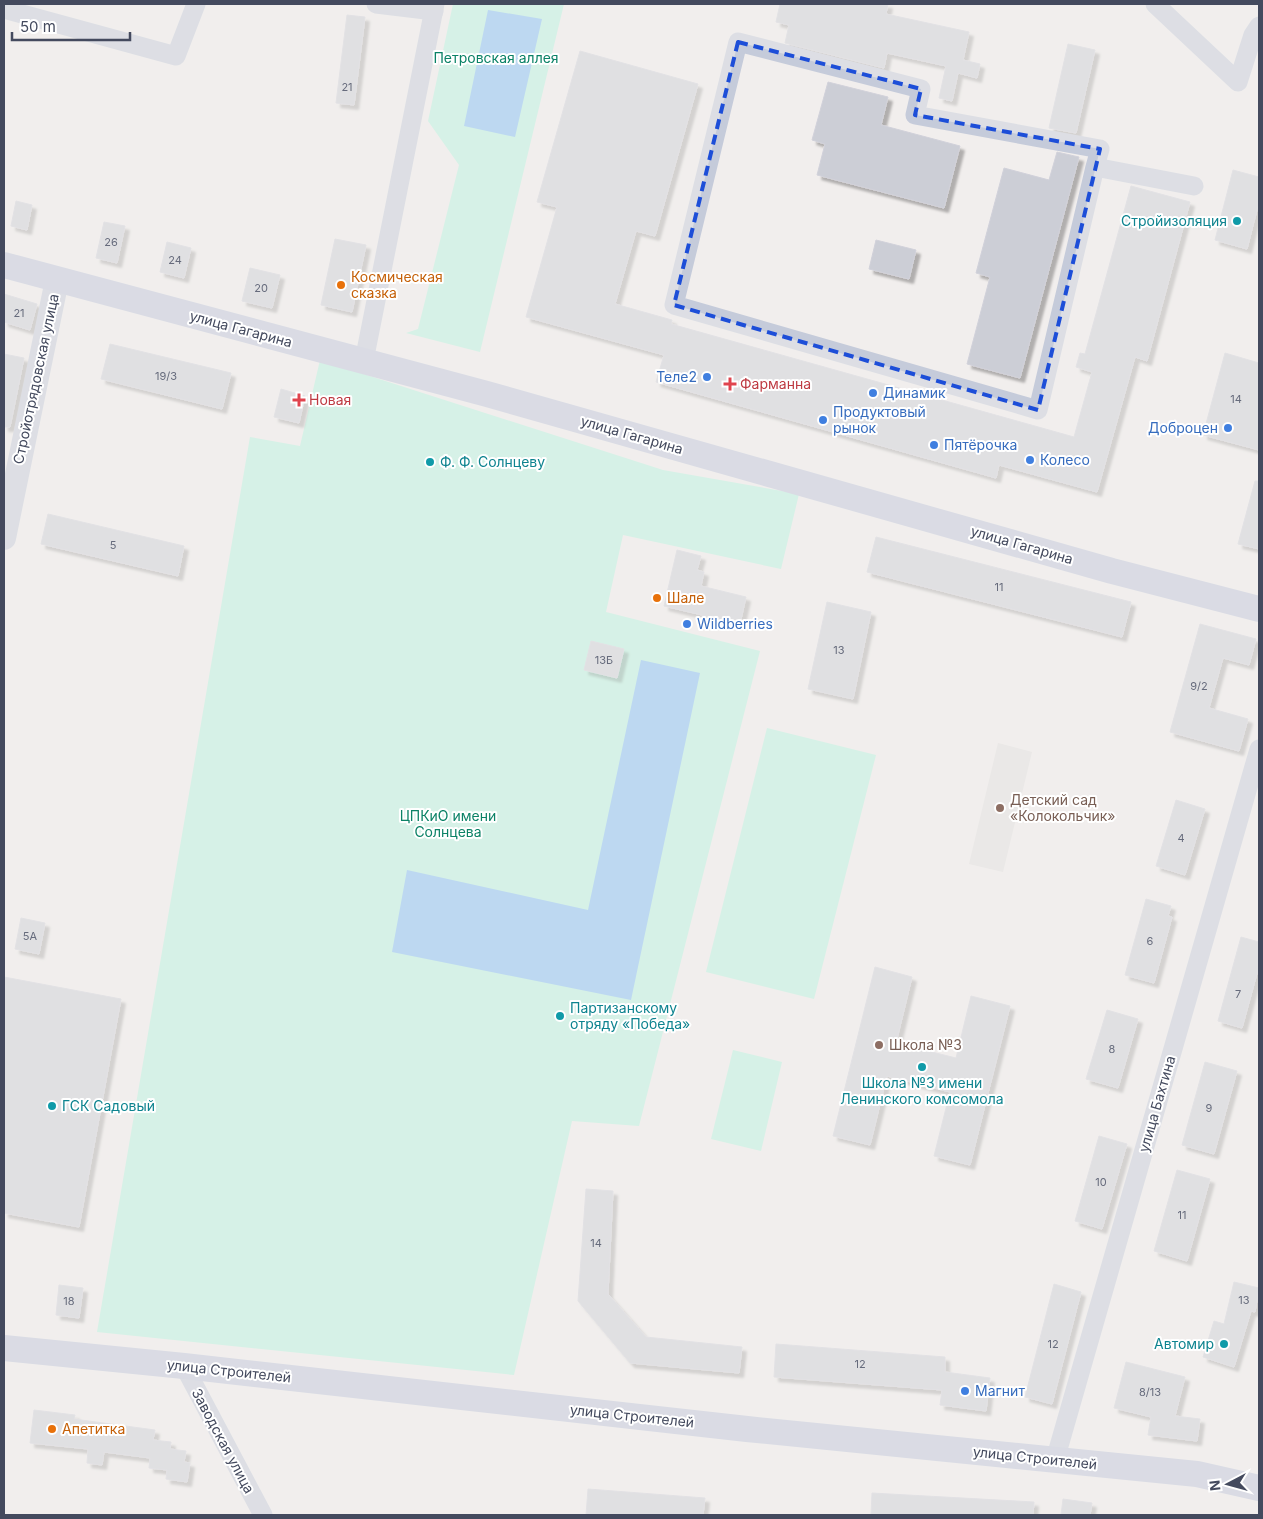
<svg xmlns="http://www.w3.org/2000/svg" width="1263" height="1519" font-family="Inter,sans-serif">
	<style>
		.education { fill: #e2dfdf }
		.green { fill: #b6f4df }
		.water { fill: #7ebdf7 }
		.building { fill: #ccced6; stroke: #d1d1da; filter: url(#shadow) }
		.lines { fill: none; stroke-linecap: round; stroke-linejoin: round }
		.minor { stroke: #c5cbda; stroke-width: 19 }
		.tertiary { stroke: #c5cbda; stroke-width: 24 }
		.secondary { stroke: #bec4da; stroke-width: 26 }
		.marked { fill: none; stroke: #1d4ed8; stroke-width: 4; stroke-dasharray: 10 6; stroke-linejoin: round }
		.culture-dot { fill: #0f9aa8; stroke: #fff; stroke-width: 2 }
		.food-dot { fill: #e8710a; stroke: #fff; stroke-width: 2 }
		.shop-dot { fill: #3f7fe0; stroke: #fff; stroke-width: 2 }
		.health-dot { fill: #e0444e; stroke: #fff; stroke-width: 2 }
		.education-dot { fill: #8d6e63; stroke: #fff; stroke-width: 2 }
		.labels { text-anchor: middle; stroke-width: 4; stroke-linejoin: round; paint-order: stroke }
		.number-label { font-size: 11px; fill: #666b7c }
		.park-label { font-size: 14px; fill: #0b8266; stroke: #fff }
		.culture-label { font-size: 14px; fill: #0d838f; stroke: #fff; text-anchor: start }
		.food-label { font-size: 14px; fill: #c56008; stroke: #fff; text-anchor: start }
		.street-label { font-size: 14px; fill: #444a5e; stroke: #fff }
		.shop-label { font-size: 14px; fill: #366cbe; stroke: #fff; text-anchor: start }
		.health-label { font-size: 14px; fill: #be3a42; stroke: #fff; text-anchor: start }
		.education-label { font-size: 14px; fill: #785e54; stroke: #fff; text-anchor: start }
	</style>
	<defs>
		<filter id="shadow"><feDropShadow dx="4.5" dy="4.5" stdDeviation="1" flood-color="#0004"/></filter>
	</defs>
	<rect width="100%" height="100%" fill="#f1eeed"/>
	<polygon class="education" points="998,743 1032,752 1003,872 969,864"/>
	<g class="green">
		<polygon points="453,4 564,4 480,352 406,333 418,329 459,165 428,121"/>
		<polygon points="320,360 663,470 799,494 781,569 623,535 606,612 760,651 639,1126 572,1121 514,1375 97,1332 250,437 300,446"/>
		<polygon points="767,728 876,755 814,999 706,972"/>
		<polygon points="733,1050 782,1062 761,1151 711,1139"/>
	</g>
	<g class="water">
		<polygon points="488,10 542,19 515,137 464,126"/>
		<polygon points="641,660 700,673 631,1000 392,952 407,870 588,910"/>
	</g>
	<g class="building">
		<polygon points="780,4 888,4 886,14 969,32 963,60 980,64 977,78 958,73 952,101 939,98 946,66 887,53 884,68 785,43 789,25 776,22"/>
		<polygon points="347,15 365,17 354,105 336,103"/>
		<polygon points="1068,44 1095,50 1076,133 1049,128"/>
		<polygon points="580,51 698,84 655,236 636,231 615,304 672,320 671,324 1074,437 1092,372 1076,367 1080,353 1085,354 1131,186 1190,202 1147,361 1135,357 1097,492 999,465 996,478 656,382 664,355 526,317 557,207 537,202"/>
		<polygon points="828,82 888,97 881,125 960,146 944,208 817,175 825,144 812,140"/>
		<polygon points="1057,152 1079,157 1020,378 967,364 990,277 976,273 1004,168 1049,180"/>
		<polygon points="1233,170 1259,177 1259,202 1247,249 1215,240"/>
		<polygon points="16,201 32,205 27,230 11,226"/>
		<polygon points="104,222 125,226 117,263 96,258"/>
		<polygon points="335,239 366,245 352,312 321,305"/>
		<polygon points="876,240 916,250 909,279 869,269"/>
		<polygon points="167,242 191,248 184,278 160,272"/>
		<polygon points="250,268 280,275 272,308 242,301"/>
		<polygon points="4,294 37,304 30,330 4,322"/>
		<polygon points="110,344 231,373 222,409 101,379"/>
		<polygon points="1225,353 1259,363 1259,450 1203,435"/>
		<polygon points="4,354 24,358 10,427 4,427"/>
		<polygon points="281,389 305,396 299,423 274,417"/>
		<polygon points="1255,481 1259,481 1259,549 1238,544"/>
		<polygon points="48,514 184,546 178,576 41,544"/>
		<polygon points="876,537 1131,602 1122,637 867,572"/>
		<polygon points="677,550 701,556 697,570 704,572 701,586 746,597 740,624 664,606"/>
		<polygon points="827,602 871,612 853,699 808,689"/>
		<polygon points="1200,624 1256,639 1249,665 1223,658 1209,708 1248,719 1239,751 1170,732"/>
		<polygon points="591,641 624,649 617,678 584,670"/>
		<polygon points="1176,800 1205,809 1185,875 1156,866"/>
		<polygon points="1146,899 1171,906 1168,916 1172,917 1154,983 1125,975"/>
		<polygon points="21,918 45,923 39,954 15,949"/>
		<polygon points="1241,937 1259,942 1259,966 1242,1028 1218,1021"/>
		<polygon points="875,967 912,977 896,1043 956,1058 971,996 1010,1006 970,1165 934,1156 950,1092 887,1076 870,1145 833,1136"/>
		<polygon points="4,977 121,999 79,1227 4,1213"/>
		<polygon points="1107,1010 1138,1019 1118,1088 1086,1079"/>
		<polygon points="1205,1062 1237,1071 1214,1154 1182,1145"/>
		<polygon points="1099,1136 1127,1144 1102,1229 1075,1221"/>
		<polygon points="1177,1170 1210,1179 1187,1261 1154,1251"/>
		<polygon points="586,1189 613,1191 608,1294 646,1337 742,1347 739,1373 630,1363 578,1301"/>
		<polygon points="1234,1282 1259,1288 1255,1312 1251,1311 1234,1367 1203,1357 1214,1321 1224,1324"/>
		<polygon points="1054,1284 1081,1292 1052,1404 1025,1397"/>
		<polygon points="59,1285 83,1288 79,1318 56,1315"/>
		<polygon points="776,1344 945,1357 945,1372 990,1378 986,1411 940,1405 942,1390 774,1377"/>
		<polygon points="1126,1362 1185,1377 1175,1416 1200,1419 1197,1441 1148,1435 1151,1417 1114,1408"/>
		<polygon points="34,1410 75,1415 74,1419 155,1430 153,1440 171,1442 170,1449 186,1451 184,1462 190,1463 187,1482 166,1479 167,1470 149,1468 150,1458 104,1452 102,1465 87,1463 88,1449 30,1443"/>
		<polygon points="588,1489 705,1498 703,1515 586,1515"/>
		<polygon points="872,1493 1034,1502 1033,1515 871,1515"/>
		<polygon points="1063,1499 1092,1503 1090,1515 1061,1515"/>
	</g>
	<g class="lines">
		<g class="minor">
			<polyline points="376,4 434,11"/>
			<polyline points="1155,4 1238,82 1253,35 1259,26"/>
			<polyline points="4,9 176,56 196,4"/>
			<polyline points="1095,167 1100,149 915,115 921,89 738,42 674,305 1038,410 1095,167 1194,186"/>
			<polyline points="364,361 435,4"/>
			<polyline points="184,1366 263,1515"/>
			<polyline points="1055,1460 1259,749"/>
		</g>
		<polyline class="tertiary" points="4,538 57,280"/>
		<g class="secondary">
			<polyline points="4,265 487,394 1112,571 1259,609"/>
			<polyline points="4,1348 184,1366 747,1429 1197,1474 1259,1488"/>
		</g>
	</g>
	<path d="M0 0H1263V1519H0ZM738,42l183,47 -6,26 185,34 -62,261 -364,-105z" fill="#f1eeed" fill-opacity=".55" fill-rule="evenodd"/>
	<path class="marked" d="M738,42l183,47 -6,26 185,34 -62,261 -364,-105z"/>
	<g class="culture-dot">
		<circle cx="1237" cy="221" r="5"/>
		<circle cx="430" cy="462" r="5"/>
		<circle cx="560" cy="1016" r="5"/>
		<circle cx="922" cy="1067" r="5"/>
		<circle cx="52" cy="1106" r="5"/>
		<circle cx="1224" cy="1344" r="5"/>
	</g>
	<g class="food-dot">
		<circle cx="341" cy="285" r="5"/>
		<circle cx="657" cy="598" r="5"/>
		<circle cx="52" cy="1429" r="5"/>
	</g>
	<g class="shop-dot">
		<circle cx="707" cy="377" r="5"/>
		<circle cx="873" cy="393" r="5"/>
		<circle cx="823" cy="420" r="5"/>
		<circle cx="1228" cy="428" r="5"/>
		<circle cx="934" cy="445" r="5"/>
		<circle cx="1030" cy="460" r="5"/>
		<circle cx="687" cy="624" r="5"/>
		<circle cx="965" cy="1391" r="5"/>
	</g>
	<g class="health-dot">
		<path d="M727.5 376.5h5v5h5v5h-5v5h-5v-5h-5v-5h5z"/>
		<path d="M296.5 392.5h5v5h5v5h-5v5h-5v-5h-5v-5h5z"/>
	</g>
	<g class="education-dot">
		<circle cx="1000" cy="808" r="5"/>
		<circle cx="879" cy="1045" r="5"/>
	</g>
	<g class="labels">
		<g class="number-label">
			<text x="347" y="91">21</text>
			<text x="111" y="246">26</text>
			<text x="175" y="264">24</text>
			<text x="261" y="292">20</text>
			<text x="19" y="317">21</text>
			<text x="166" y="380">19/3</text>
			<text x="1236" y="403">14</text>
			<text x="113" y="549">5</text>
			<text x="999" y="591">11</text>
			<text x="839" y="654">13</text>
			<text x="604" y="664">13Б</text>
			<text x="1199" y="690">9/2</text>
			<text x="1181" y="842">4</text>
			<text x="30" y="940">5А</text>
			<text x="1150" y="945">6</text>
			<text x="1238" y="998">7</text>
			<text x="1112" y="1053">8</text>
			<text x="1209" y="1112">9</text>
			<text x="1101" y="1186">10</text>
			<text x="1182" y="1219">11</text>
			<text x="596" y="1247">14</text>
			<text x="1244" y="1304">13</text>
			<text x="69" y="1305">18</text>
			<text x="1053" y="1348">12</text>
			<text x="860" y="1368">12</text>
			<text x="1150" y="1396">8/13</text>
		</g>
		<g class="park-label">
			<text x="496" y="63">Петровская аллея</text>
			<text x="448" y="821">ЦПКиО имени<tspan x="448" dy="16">Солнцева</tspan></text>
		</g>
		<g class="culture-label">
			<text x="1227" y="226" text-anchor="end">Стройизоляция</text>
			<text x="440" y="467">Ф. Ф. Солнцеву</text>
			<text x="570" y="1013">Партизанскому<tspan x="570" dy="16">отряду «Победа»</tspan></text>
			<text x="922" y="1088" text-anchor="middle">Школа №3 имени<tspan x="922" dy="16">Ленинского комсомола</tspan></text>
			<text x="62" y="1111">ГСК Садовый</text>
			<text x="1214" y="1349" text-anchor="end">Автомир</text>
		</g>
		<g class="food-label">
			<text x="351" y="282">Космическая<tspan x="351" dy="16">сказка</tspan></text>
			<text x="667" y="603">Шале</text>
			<text x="62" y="1434">Апетитка</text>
		</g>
		<g class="street-label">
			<text transform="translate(241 329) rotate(15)" y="5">улица Гагарина</text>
			<text transform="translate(36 379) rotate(-78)" y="5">Стройотрядовская улица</text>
			<text transform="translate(632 435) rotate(16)" y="5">улица Гагарина</text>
			<text transform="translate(1022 545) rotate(16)" y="5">улица Гагарина</text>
			<text transform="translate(1157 1104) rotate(-74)" y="5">улица Бахтина</text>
			<text transform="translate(229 1371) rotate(6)" y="5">улица Строителей</text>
			<text transform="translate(632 1416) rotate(6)" y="5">улица Строителей</text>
			<text transform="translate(223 1441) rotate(62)" y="5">Заводская улица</text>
			<text transform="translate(1035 1458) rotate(6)" y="5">улица Строителей</text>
		</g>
		<g class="shop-label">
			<text x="697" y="382" text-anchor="end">Теле2</text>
			<text x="883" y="398">Динамик</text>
			<text x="833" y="417">Продуктовый<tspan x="833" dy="16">рынок</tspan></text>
			<text x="1218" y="433" text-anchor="end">Доброцен</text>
			<text x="944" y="450">Пятёрочка</text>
			<text x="1040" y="465">Колесо</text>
			<text x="697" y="629">Wildberries</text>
			<text x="975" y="1396">Магнит</text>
		</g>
		<g class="health-label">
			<text x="740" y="389">Фарманна</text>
			<text x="309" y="405">Новая</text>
		</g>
		<g class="education-label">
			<text x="1010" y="805">Детский сад<tspan x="1010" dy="16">«Колокольчик»</tspan></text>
			<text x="889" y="1050">Школа №3</text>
		</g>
	</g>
	<rect width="1263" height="1519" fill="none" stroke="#444a5e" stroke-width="10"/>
	<g transform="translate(1228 1484) rotate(264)" stroke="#ffffff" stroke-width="4" paint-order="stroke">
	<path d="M0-4L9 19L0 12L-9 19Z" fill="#444a5e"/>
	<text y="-8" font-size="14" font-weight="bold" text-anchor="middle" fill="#444a5e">N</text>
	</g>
	<path d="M12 32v8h118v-8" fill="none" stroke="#444a5e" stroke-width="2.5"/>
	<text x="20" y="32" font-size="15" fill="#444a5e" stroke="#ffffff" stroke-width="4" paint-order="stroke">50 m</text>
</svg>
